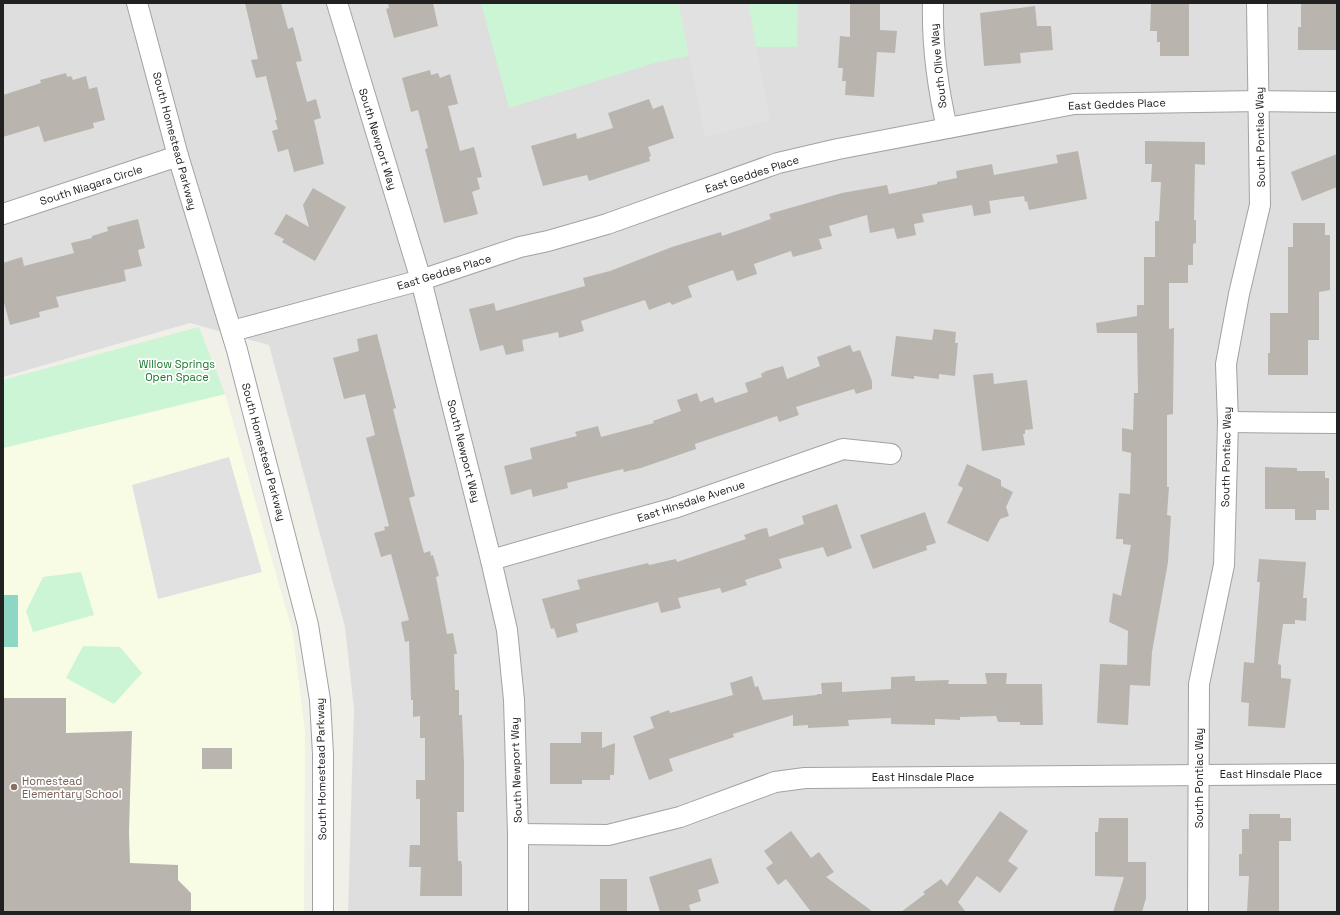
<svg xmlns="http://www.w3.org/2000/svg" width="1340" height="915" font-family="'Space Grotesk',sans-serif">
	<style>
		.residential { fill: #dfdede }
		.education { fill: #f9fce5 }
		.park { fill: #cbf5d4 }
		.pitch { fill: #8fd7c5 }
		.parking { fill: #e1e1e1 }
		.building { fill: #b9b5ae }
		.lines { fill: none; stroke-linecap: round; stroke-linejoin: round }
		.street-casing { stroke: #a2a2a2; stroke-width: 22 }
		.street { stroke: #fff; stroke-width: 20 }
		.education-dot { fill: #8d6e63; stroke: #fff; stroke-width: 1.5 }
		.labels { text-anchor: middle; stroke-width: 3.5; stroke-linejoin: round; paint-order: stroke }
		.street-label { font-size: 11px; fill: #212121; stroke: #fff }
		.park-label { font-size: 11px; fill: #17772c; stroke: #fff }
		.education-label { font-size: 11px; fill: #785e54; stroke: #fff; text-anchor: start }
	</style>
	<rect width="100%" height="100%" fill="#f0efe8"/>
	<polygon class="residential" points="3,3 1337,3 1337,912 348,912 354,709 345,627 269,345 190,323 3,377"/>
	<polygon class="education" points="225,394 293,634 305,731 304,912 3,912 3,448"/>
	<g class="park">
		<polygon points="481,3 679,3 689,56 658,62 509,108"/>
		<polygon points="748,3 798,3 797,47 756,47"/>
		<polygon points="199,327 225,394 3,448 3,380"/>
		<polygon points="81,572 94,615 33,632 26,611 43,577"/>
		<polygon points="83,646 120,647 142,673 114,704 66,678"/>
	</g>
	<rect class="pitch" x="3" y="595" width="15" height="52"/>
	<g class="parking">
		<polygon points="679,3 748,3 770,120 705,137"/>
		<polygon points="229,457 262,572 158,599 132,485"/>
	</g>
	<g class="building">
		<polygon points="245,3 281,3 288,29 293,27 302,61 296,62 307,102 316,99 321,118 314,120 324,164 294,172 288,149 278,152 272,131 278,129 275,120 277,120 266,76 256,78 251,60 258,59"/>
		<polygon points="388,3 433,3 438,26 394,38 386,9 389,8"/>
		<polygon points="850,3 880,3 880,30 897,31 895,53 877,52 874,97 845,95 846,81 842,81 843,68 838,68 840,36 850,37"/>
		<polygon points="1151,3 1189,3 1189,56 1160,56 1160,42 1157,42 1157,31 1150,31"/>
		<polygon points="1301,3 1337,3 1337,50 1298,50 1298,27 1301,27"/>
		<polygon points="1035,6 1037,26 1051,26 1053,50 1020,53 1021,63 984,66 980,13"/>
		<polygon points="430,70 431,75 438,73 440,78 450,74 458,104 448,106 460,151 474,147 482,177 477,178 480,189 472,192 478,214 444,223 425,149 428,148 418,110 411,112 402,78"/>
		<polygon points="66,73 67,77 71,76 73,80 86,76 89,89 97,87 105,120 93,123 94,128 44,142 39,126 3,137 3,95 41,83 40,80"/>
		<polygon points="649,99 653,109 663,105 674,138 648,147 651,156 649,157 650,161 589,181 587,175 543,186 531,146 576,133 577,139 613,128 608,113"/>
		<polygon points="1145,141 1205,142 1205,165 1195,164 1194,220 1196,220 1196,243 1193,244 1193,265 1188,265 1188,283 1169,283 1169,329 1174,328 1173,414 1167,415 1167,487 1169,487 1167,515 1171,516 1168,562 1152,652 1150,686 1130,685 1128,725 1097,723 1100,664 1127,665 1128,631 1109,622 1113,593 1121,596 1131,545 1123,544 1123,539 1116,539 1119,493 1130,494 1131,453 1122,451 1122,428 1133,430 1134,393 1138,393 1137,333 1097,333 1096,323 1137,316 1137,305 1144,305 1144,257 1155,257 1155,221 1159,221 1161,182 1151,182 1152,164 1145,164"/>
		<polygon points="1078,151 1087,199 1029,210 1027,201 1025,202 1024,196 989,201 991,213 974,216 972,205 922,214 924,222 914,224 916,235 897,239 894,228 870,233 867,215 829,226 832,236 819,239 822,249 793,257 791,251 754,264 757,274 737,281 733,270 688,286 692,297 672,305 670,302 649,310 645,300 581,321 584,331 559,338 558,332 522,340 524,351 506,355 503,345 480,351 469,309 494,303 496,311 585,286 583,278 610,271 672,247 721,232 722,236 771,219 769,214 842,193 887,185 889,194 937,184 937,182 957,178 956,171 992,164 994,175 1058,163 1056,155"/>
		<polygon points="1337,154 1337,187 1302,201 1291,172"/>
		<polygon points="313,188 346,207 315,261 282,242 284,239 274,234 286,214 309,227 303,205"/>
		<polygon points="138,219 145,248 138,250 142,266 124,270 126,281 56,297 59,307 39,312 40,317 10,325 3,299 3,263 22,257 24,266 74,253 71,243 92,238 92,236 108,231 107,227"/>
		<polygon points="1293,223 1325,223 1325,235 1330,235 1330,290 1319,292 1319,340 1308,340 1308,375 1268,375 1268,353 1270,353 1270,313 1288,313 1288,247 1293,247"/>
		<polygon points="934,329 956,332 955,343 958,343 955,376 939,374 939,379 914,376 914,379 891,376 896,336 932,340"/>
		<polygon points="377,334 396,408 393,409 415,496 409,498 424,553 430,551 431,556 433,555 439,576 436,577 447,634 453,633 457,654 454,654 455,690 459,690 459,715 462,715 464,764 464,812 457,812 458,861 461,861 462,865 462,896 420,896 421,867 409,867 410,845 420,845 420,799 416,799 416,780 425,780 425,738 420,738 420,716 413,717 413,700 411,700 409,641 405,642 401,622 409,620 391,554 381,557 374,533 385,530 384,527 389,526 366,438 375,435 365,394 344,399 333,358 359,351 357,339"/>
		<polygon points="850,345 853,352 860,350 872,381 872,389 856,394 854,389 796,407 799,415 779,422 777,416 695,444 696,449 641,468 624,472 623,469 567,483 568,488 533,497 531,489 511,495 504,466 532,459 530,448 577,436 575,432 598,426 601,437 654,423 653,421 681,411 677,400 697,393 700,402 713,397 715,403 748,392 745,383 762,377 761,374 766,371 783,366 787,379 820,366 817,357"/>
		<polygon points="993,373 994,384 1027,380 1033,429 1025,430 1025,434 1023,434 1025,445 982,451 973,375"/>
		<polygon points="967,464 1001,480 1001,486 1013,492 1006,507 1009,516 1000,519 988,542 947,523 963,488 958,485"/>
		<polygon points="1265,467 1297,468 1297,471 1325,471 1325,478 1329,478 1329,510 1316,510 1316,520 1295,520 1295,509 1265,509"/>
		<polygon points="837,504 852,548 827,557 823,547 779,559 782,568 745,580 747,585 722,593 720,588 678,598 681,608 661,613 658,602 576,624 578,632 557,638 554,628 551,629 542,599 580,589 577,580 648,563 649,565 676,559 677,562 746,539 744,535 761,529 767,528 769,537 804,524 802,516"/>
		<polygon points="925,512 936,543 926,546 927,550 873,569 860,535"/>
		<polygon points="1259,559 1306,562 1303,598 1307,598 1306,621 1295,620 1295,624 1283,624 1278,664 1281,665 1281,678 1291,679 1285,728 1248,726 1249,703 1241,702 1244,662 1254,663 1255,648 1260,582 1257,582"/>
		<polygon points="985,673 1007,673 1006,684 1042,684 1043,725 1020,725 1020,722 998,722 996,716 960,717 960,720 935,719 935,725 891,724 891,718 848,720 849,726 808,728 808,725 793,726 793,715 733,734 734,737 669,759 673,771 649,780 633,736 654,728 650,717 669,710 670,713 733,695 730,683 752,676 755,687 758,686 763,700 817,695 817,694 822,694 821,683 842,682 842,692 891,689 891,677 915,676 915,681 949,680 948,684 987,684"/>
		<polygon points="3,698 66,698 66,733 132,731 129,832 130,863 178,865 178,880 191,893 191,912 3,912"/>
		<polygon points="581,732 602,732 602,748 615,743 614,775 610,775 610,780 582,780 582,784 550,784 550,743 581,743"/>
		<rect x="202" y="748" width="30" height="21"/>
		<polygon points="1000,811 1028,831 1008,861 1018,868 1000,893 977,876 958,902 966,912 901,912 925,894 923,892 941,879 947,886"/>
		<polygon points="1249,814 1280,814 1280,818 1291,818 1291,841 1279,841 1279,912 1247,912 1249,876 1239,876 1239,854 1242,854 1242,829 1249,829"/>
		<polygon points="1099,818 1128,818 1128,864 1128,862 1146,862 1146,898 1142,912 1113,912 1124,877 1095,876 1095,832 1098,832"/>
		<polygon points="791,831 811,858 819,852 834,872 826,877 873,912 811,912 786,879 778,885 766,868 773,863 764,851"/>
		<polygon points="711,858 719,883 698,890 701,901 689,905 691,912 660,912 649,877"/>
		<rect x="600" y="879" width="27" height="33"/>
	</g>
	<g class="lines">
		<defs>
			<g id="street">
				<polyline points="137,3 178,156 237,350 308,625 320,700 323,754 323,912"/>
				<polyline points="337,3 421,280 491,560 507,630 514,700 518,834 518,912"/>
				<path d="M933,3c-1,40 5,86 14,125"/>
				<polyline points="3,214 178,156"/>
				<polyline points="232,331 421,280 520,247 548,241 607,224 778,163 838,149 1074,104 1260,101 1337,102"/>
				<polyline points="1228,422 1337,423"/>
				<polyline points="491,560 674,508 843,449 891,454"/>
				<polyline points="518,834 608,835 680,817 775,782 805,778 1337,774"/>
				<polyline points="1198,912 1199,684 1224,565 1228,422 1226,364 1239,294 1260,205 1257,3"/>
			</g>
		</defs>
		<use href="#street" class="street-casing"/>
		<use href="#street" class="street"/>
	</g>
	<circle class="education-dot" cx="14" cy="787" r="4"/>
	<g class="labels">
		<g class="street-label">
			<text transform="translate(938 66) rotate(-96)" y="4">South Olive Way</text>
			<text transform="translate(1117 104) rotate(-2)" y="4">East Geddes Place</text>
			<text transform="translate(1260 137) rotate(-91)" y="4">South Pontiac Way</text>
			<text transform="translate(378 139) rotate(73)" y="4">South Newport Way</text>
			<text transform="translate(175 141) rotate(75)" y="4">South Homestead Parkway</text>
			<text transform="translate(752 174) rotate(-18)" y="4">East Geddes Place</text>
			<text transform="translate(91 185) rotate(-18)" y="4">South Niagara Circle</text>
			<text transform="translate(444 272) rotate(-17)" y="4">East Geddes Place</text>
			<text transform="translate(464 451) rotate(76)" y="4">South Newport Way</text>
			<text transform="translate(264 452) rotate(75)" y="4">South Homestead Parkway</text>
			<text transform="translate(1226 457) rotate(-89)" y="4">South Pontiac Way</text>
			<text transform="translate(691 501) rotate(-18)" y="4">East Hinsdale Avenue</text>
			<text transform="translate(321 769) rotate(-91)" y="4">South Homestead Parkway</text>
			<text transform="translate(516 770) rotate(-92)" y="4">South Newport Way</text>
			<text x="1271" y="778">East Hinsdale Place</text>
			<text x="923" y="781">East Hinsdale Place</text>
			<text transform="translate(1199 778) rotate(-90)" y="4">South Pontiac Way</text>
		</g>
		<g class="park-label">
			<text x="177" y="368">Willow Springs<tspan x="177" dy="13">Open Space</tspan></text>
		</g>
		<g class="education-label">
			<text x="22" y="785">Homestead<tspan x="22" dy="13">Elementary School</tspan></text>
		</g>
	</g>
	<rect width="1340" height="915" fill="none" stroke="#212121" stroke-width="8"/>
</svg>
